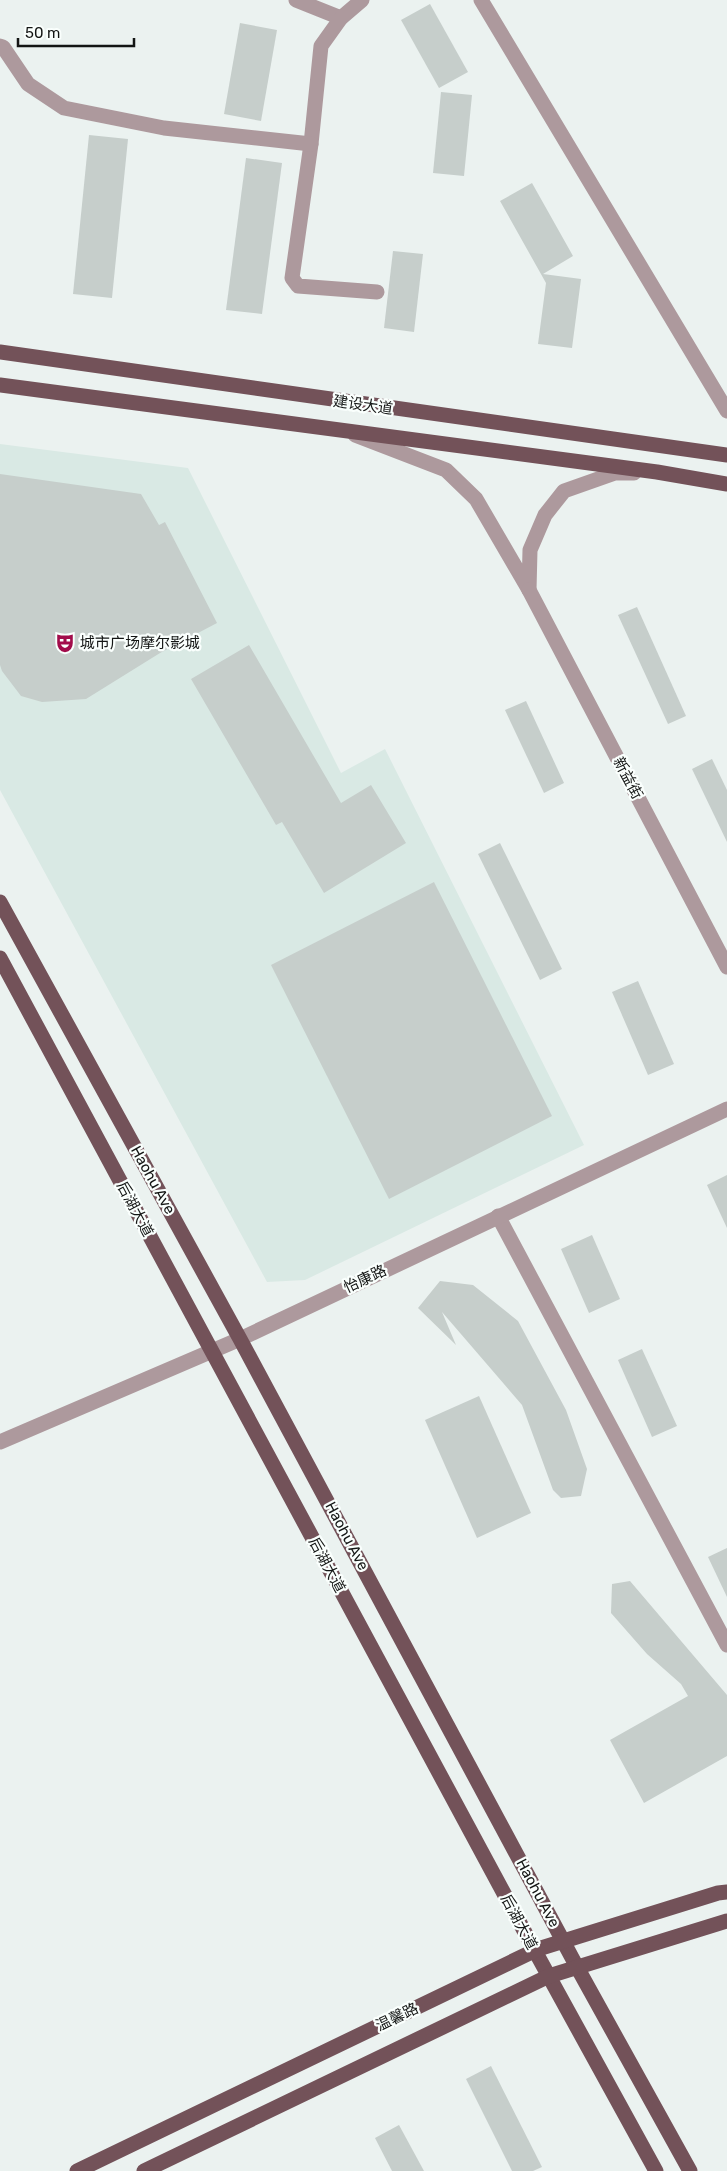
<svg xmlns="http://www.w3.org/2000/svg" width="727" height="2171" font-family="Rubik,'Noto Sans SC',sans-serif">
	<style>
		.built { fill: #d9e9e4 }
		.building { fill: #c6cecb }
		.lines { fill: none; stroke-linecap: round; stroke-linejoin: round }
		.minor { stroke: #ad999d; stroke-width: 15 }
		.major { stroke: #735259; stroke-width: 15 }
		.labels { text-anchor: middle; stroke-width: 4.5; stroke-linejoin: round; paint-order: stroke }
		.street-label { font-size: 15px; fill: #131514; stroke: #fafffd }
		.poi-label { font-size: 15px; fill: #131514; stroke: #fafffd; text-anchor: start }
	</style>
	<rect width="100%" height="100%" fill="#ebf2f0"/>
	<polygon class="built" points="0,444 188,468 341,773 385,749 584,1145 305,1280 267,1282 0,790"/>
	<g class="building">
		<polygon points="430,4 468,72 439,88 401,20"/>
		<polygon points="240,23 277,30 261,121 224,114"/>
		<polygon points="441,92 472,95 464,176 433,173"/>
		<polygon points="89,135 128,139 112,298 73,294"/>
		<polygon points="246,158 282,163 262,314 226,310"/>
		<polygon points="532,183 573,256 543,274 581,279 572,348 538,344 546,283 500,201"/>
		<polygon points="393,251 423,254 414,332 384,328"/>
		<polygon points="0,474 141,494 159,525 165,522 217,623 160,653 86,699 42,702 21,696 2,671 0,665"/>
		<polygon points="637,607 686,716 668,724 618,615"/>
		<polygon points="249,645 341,803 371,785 406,843 324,893 282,822 276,825 191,679"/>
		<polygon points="526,701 564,783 544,793 505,710"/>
		<polygon points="712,759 727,790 727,842 692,769"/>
		<polygon points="500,843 562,969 540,980 478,854"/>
		<polygon points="434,882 552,1116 389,1199 271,965"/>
		<polygon points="638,981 674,1064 648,1075 612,992"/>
		<polygon points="727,1175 727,1228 707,1185"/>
		<polygon points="592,1235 620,1299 589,1313 561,1249"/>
		<polygon points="440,1281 473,1285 518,1321 566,1410 587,1469 581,1496 561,1498 553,1490 522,1405 442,1312 456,1345 418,1308"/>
		<polygon points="642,1349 677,1426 652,1437 618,1360"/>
		<polygon points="479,1396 531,1513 477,1538 425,1420"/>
		<polygon points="727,1548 727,1597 708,1557"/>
		<polygon points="630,1581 727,1695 727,1756 644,1803 610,1740 688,1696 681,1684 647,1654 611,1613 612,1584"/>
		<polygon points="491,2066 542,2167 533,2171 512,2171 466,2079"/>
		<polygon points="399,2125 424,2171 392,2171 375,2138"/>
	</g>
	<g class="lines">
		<g class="minor">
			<polyline points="296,0 341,18"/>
			<polyline points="362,0 341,18 321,46 311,144 292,278 298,286 377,292"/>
			<polyline points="481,0 727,411"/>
			<polyline points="0,46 3,47 28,84 64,108 164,128 311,144"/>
			<polyline points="355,435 446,470 476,499 529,590 530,550 545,515 564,491 615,473 634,473"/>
			<polyline points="529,590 727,967"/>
			<polyline points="498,1216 727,1645"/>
			<polyline points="0,1442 240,1339 727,1109"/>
		</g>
		<g class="major">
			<polyline points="0,352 727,455"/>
			<polyline points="0,385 657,472 727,484"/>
			<polyline points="0,902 240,1339 577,1967 690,2171"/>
			<polyline points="0,958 535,1951 656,2171"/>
			<polyline points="77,2171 538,1949 718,1893 727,1892"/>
			<polyline points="144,2171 549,1976 727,1921"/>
		</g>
	</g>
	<defs>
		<symbol id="theatre-bare" viewBox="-9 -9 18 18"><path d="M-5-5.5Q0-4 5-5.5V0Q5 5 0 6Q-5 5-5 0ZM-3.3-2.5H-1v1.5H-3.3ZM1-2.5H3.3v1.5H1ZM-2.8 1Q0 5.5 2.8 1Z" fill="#a20c4b" stroke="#fafffd" stroke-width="2.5" paint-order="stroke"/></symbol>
	</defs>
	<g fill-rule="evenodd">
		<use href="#theatre-bare" x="51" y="629" width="28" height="28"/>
	</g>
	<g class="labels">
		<g class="street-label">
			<text transform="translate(363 405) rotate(8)" y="5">建设大道</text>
			<text transform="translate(628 778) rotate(62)" y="5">新益街</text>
			<text transform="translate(153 1180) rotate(61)" y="5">Haohu Ave</text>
			<text transform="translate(135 1209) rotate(62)" y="5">后湖大道</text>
			<text transform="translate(365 1279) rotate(-25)" y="5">怡康路</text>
			<text transform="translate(347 1536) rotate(62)" y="5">Haohu Ave</text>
			<text transform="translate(327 1565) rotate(62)" y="5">后湖大道</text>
			<text transform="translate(538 1893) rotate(62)" y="5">Haohu Ave</text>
			<text transform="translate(519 1922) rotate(62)" y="5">后湖大道</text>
			<text transform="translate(397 2017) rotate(-26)" y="5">温馨路</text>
		</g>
		<g class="poi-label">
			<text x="80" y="648">城市广场摩尔影城</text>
		</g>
	</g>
	<path d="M18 38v8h116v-8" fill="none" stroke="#131514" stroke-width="2.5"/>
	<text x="25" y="38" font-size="15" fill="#131514" stroke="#fafffd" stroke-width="4" paint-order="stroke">50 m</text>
</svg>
